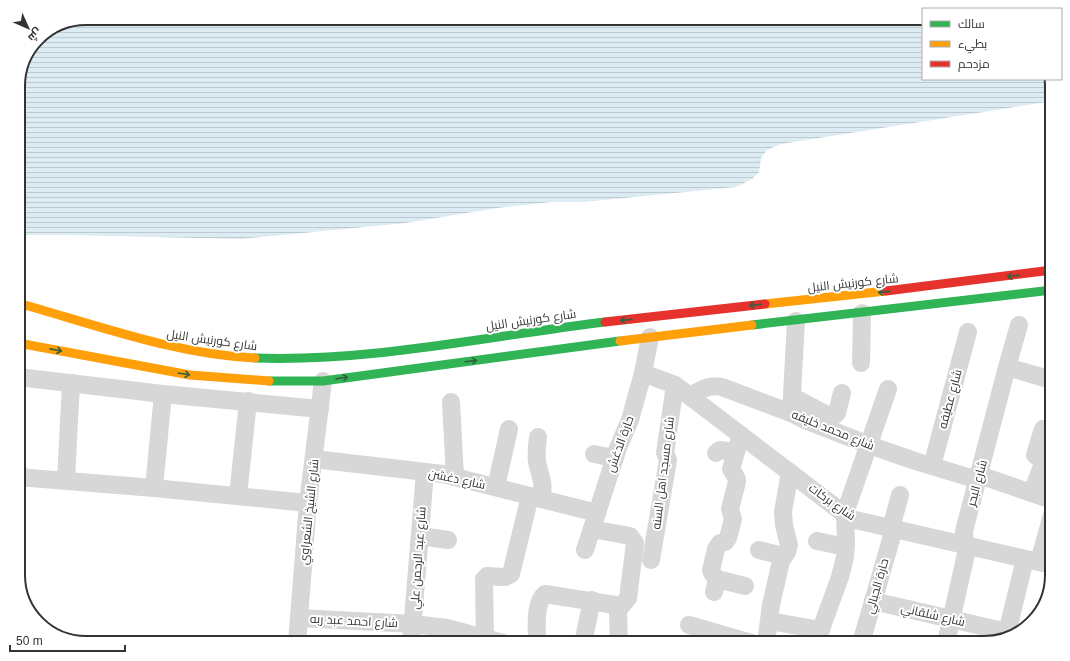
<svg xmlns="http://www.w3.org/2000/svg" width="1070" height="661" font-family="Arial,Cairo,sans-serif">
	<style>
		.water { fill: url(#water-rules) }
		.lines { fill: none; stroke-linecap: round; stroke-linejoin: round }
		.street { stroke: #d7d7d7; stroke-width: 18 }
		.fast { stroke: #30b455; stroke-width: 9 }
		.slow { stroke: #ff9f0a; stroke-width: 9 }
		.jam { stroke: #e5322d; stroke-width: 9 }
		.oneway { stroke: #32603f }
		.labels { text-anchor: middle; stroke-width: 4; stroke-linejoin: round; paint-order: stroke }
		.street-label { font-size: 12px; fill: #333; stroke: #fff }
		.rim { fill: none; stroke: #333; stroke-width: 2 }
	</style>
	<defs>
		<pattern id="water-rules" width="6" height="5" patternUnits="userSpaceOnUse"><rect width="6" height="5" fill="#ddebf3"/><path d="M0 2.5h6" fill="none" stroke="#becad1"/></pattern>
	</defs>
	<rect width="100%" height="100%" fill="#fff"/>
	<polygon class="water" points="923,18 923,79 1051,79 1052,101 781,144 767,150 761,158 759,172 752,179 736,187 584,202 551,202 497,208 406,223 241,239 67,235 18,235 18,82 38,38 60,23"/>
	<g class="lines">
		<g class="street">
			<polyline points="861,363 862,313"/>
			<polyline points="1007,367 1052,380"/>
			<polyline points="643,373 675,385 851,519 1052,565"/>
			<polyline points="18,377 163,394 320,409"/>
			<path d="M690,396c10,-6 20,-12 32,-9l69,26 14,7 64,25 46,16 63,19"/>
			<polyline points="793,397 829,416 834,416 837,413 842,393"/>
			<polyline points="451,402 455,477"/>
			<polyline points="791,413 796,321"/>
			<path d="M538,437c-1,8 -2,17 -1,25 3,15 8,20 4,37"/>
			<polyline points="716,453 720,450 736,452"/>
			<polyline points="594,454 614,458"/>
			<polyline points="314,459 443,474 597,513"/>
			<polyline points="932,466 968,332"/>
			<polyline points="979,475 1052,500"/>
			<polyline points="18,477 154,488 308,503"/>
			<polyline points="66,480 71,383"/>
			<polyline points="496,487 509,429"/>
			<polyline points="154,488 163,394"/>
			<polyline points="1032,493 1043,463 1041,459 1035,455 1043,429"/>
			<polyline points="238,496 248,401"/>
			<polyline points="891,528 900,495"/>
			<polyline points="592,529 630,536 635,543 628,598 619,609 618,613 619,643"/>
			<polyline points="420,536 448,540"/>
			<polyline points="817,541 846,547"/>
			<polyline points="585,550 618,448 630,420 643,373 650,337"/>
			<polyline points="759,550 783,556"/>
			<polyline points="651,560 668,460 665,453 675,385"/>
			<polyline points="1039,562 1052,515"/>
			<polyline points="717,579 745,586"/>
			<polyline points="714,592 717,579 712,573 711,570 716,549 720,543 725,542 728,538 733,519 730,509 737,482 737,479 731,469 741,435"/>
			<polyline points="873,601 1016,634"/>
			<polyline points="299,618 413,624 447,628 503,643"/>
			<polyline points="769,621 821,630"/>
			<polyline points="689,625 751,643"/>
			<polyline points="1006,637 1025,559"/>
			<polyline points="297,643 308,503 323,381"/>
			<polyline points="411,643 425,472"/>
			<path d="M485,643l-1,-64 3,-3c9,-1 18,4 24,-2l19,-78"/>
			<path d="M537,643c0,-14 -3,-40 8,-49l76,12"/>
			<polyline points="583,643 592,600"/>
			<polyline points="766,643 771,605 781,561 787,552 789,545 784,525 783,512 790,472"/>
			<polyline points="816,643 840,577 845,557 846,541 845,513 888,389"/>
			<polyline points="861,643 894,529"/>
			<path d="M946,643l20,-89c0,-8 -2,-15 -2,-23l43,-164 12,-42"/>
		</g>
		<g class="fast">
			<polyline points="752,325 1052,290"/>
			<path d="M255,358c118,4 233,-22 350,-36"/>
			<polyline points="269,381 323,381 620,341"/>
		</g>
		<g class="slow">
			<path d="M18,303c78,22 156,51 237,55"/>
			<polyline points="765,304 886,291"/>
			<polyline points="620,341 752,325"/>
			<polyline points="18,343 190,375 269,381"/>
		</g>
		<g class="jam">
			<polyline points="886,291 1052,270"/>
			<polyline points="605,322 765,304"/>
		</g>
	</g>
	<defs><path id="oneway-shaft" d="M-6 0H5M1.5-3L5.5 0L1.5 3" fill="none" stroke-width="1.6" stroke-linecap="round" stroke-linejoin="round"/></defs>
	<g class="oneway">
		<use href="#oneway-shaft" transform="translate(1013 276) rotate(172)"/>
		<use href="#oneway-shaft" transform="translate(884 292) rotate(174)"/>
		<use href="#oneway-shaft" transform="translate(755 305) rotate(174)"/>
		<use href="#oneway-shaft" transform="translate(626 320) rotate(174)"/>
		<use href="#oneway-shaft" transform="translate(56 350) rotate(11)"/>
		<use href="#oneway-shaft" transform="translate(471 361) rotate(-7)"/>
		<use href="#oneway-shaft" transform="translate(184 374) rotate(9)"/>
		<use href="#oneway-shaft" transform="translate(342 378) rotate(-8)"/>
	</g>
	<g class="labels">
		<g class="street-label">
			<text transform="translate(853 283) rotate(-6)" y="4">شارع كورنيش النيل</text>
			<text transform="translate(531 320) rotate(-8)" y="4">شارع كورنيش النيل</text>
			<text transform="translate(212 340) rotate(8)" y="4">شارع كورنيش النيل</text>
			<text transform="translate(950 399) rotate(-75)" y="4">شارع عطيفه</text>
			<text transform="translate(833 430) rotate(22)" y="4">شارع محمد خليفه</text>
			<text transform="translate(620 444) rotate(-70)" y="4">حارة الدغش</text>
			<text transform="translate(663 473) rotate(-83)" y="4">شارع مسجد اهل السنه</text>
			<text transform="translate(457 479) rotate(12)" y="4">شارع دغشن</text>
			<text transform="translate(977 483) rotate(-75)" y="4">شارع البحر</text>
			<text transform="translate(832 502) rotate(35)" y="4">شارع بركات</text>
			<text transform="translate(309 512) rotate(-84)" y="4">شارع الشيخ الشعراوي</text>
			<text transform="translate(418 558) rotate(-86)" y="4">شارع عبد الرحمن علي</text>
			<text transform="translate(877 586) rotate(-74)" y="4">حارة الجبالي</text>
			<text transform="translate(933 615) rotate(13)" y="4">شارع شلقاني</text>
			<text transform="translate(354 621) rotate(3)" y="4">شارع احمد عبد ربه</text>
		</g>
	</g>
	<path d="M0 0H1070V661H0ZM86 25H984A61 61 0 0 1 1045 86V575A61 61 0 0 1 984 636H86A61 61 0 0 1 25 575V86A61 61 0 0 1 86 25Z" fill="#fff" fill-rule="evenodd"/>
	<path class="rim" d="M86 25H984A61 61 0 0 1 1045 86V575A61 61 0 0 1 984 636H86A61 61 0 0 1 25 575V86A61 61 0 0 1 86 25Z"/>
	<rect x="922" y="8" width="140" height="72" fill="#ffffff" stroke="#adadad"/>
	<rect x="930" y="21" width="20" height="6" fill="#30b455" stroke="#adadad"/>
	<text x="958" y="28" font-size="12" fill="#333333">سالك</text>
	<rect x="930" y="41" width="20" height="6" fill="#ff9f0a" stroke="#adadad"/>
	<text x="958" y="48" font-size="12" fill="#333333">بطيء</text>
	<rect x="930" y="61" width="20" height="6" fill="#e5322d" stroke="#adadad"/>
	<text x="958" y="68" font-size="12" fill="#333333">مزدحم</text>
	<g transform="translate(28 28) rotate(135)" stroke="#ffffff" stroke-width="3" paint-order="stroke">
	<path d="M0-3L7 15L0 10L-7 15Z" fill="#333333"/>
	<text y="-6" font-size="11" font-weight="bold" text-anchor="middle" fill="#333333">ش</text>
	</g>
	<path d="M10 645v6h115v-6" fill="none" stroke="#333333" stroke-width="2"/>
	<text x="16" y="645" font-size="12" fill="#333333" stroke="#ffffff" stroke-width="3" paint-order="stroke">50 m</text>
</svg>
